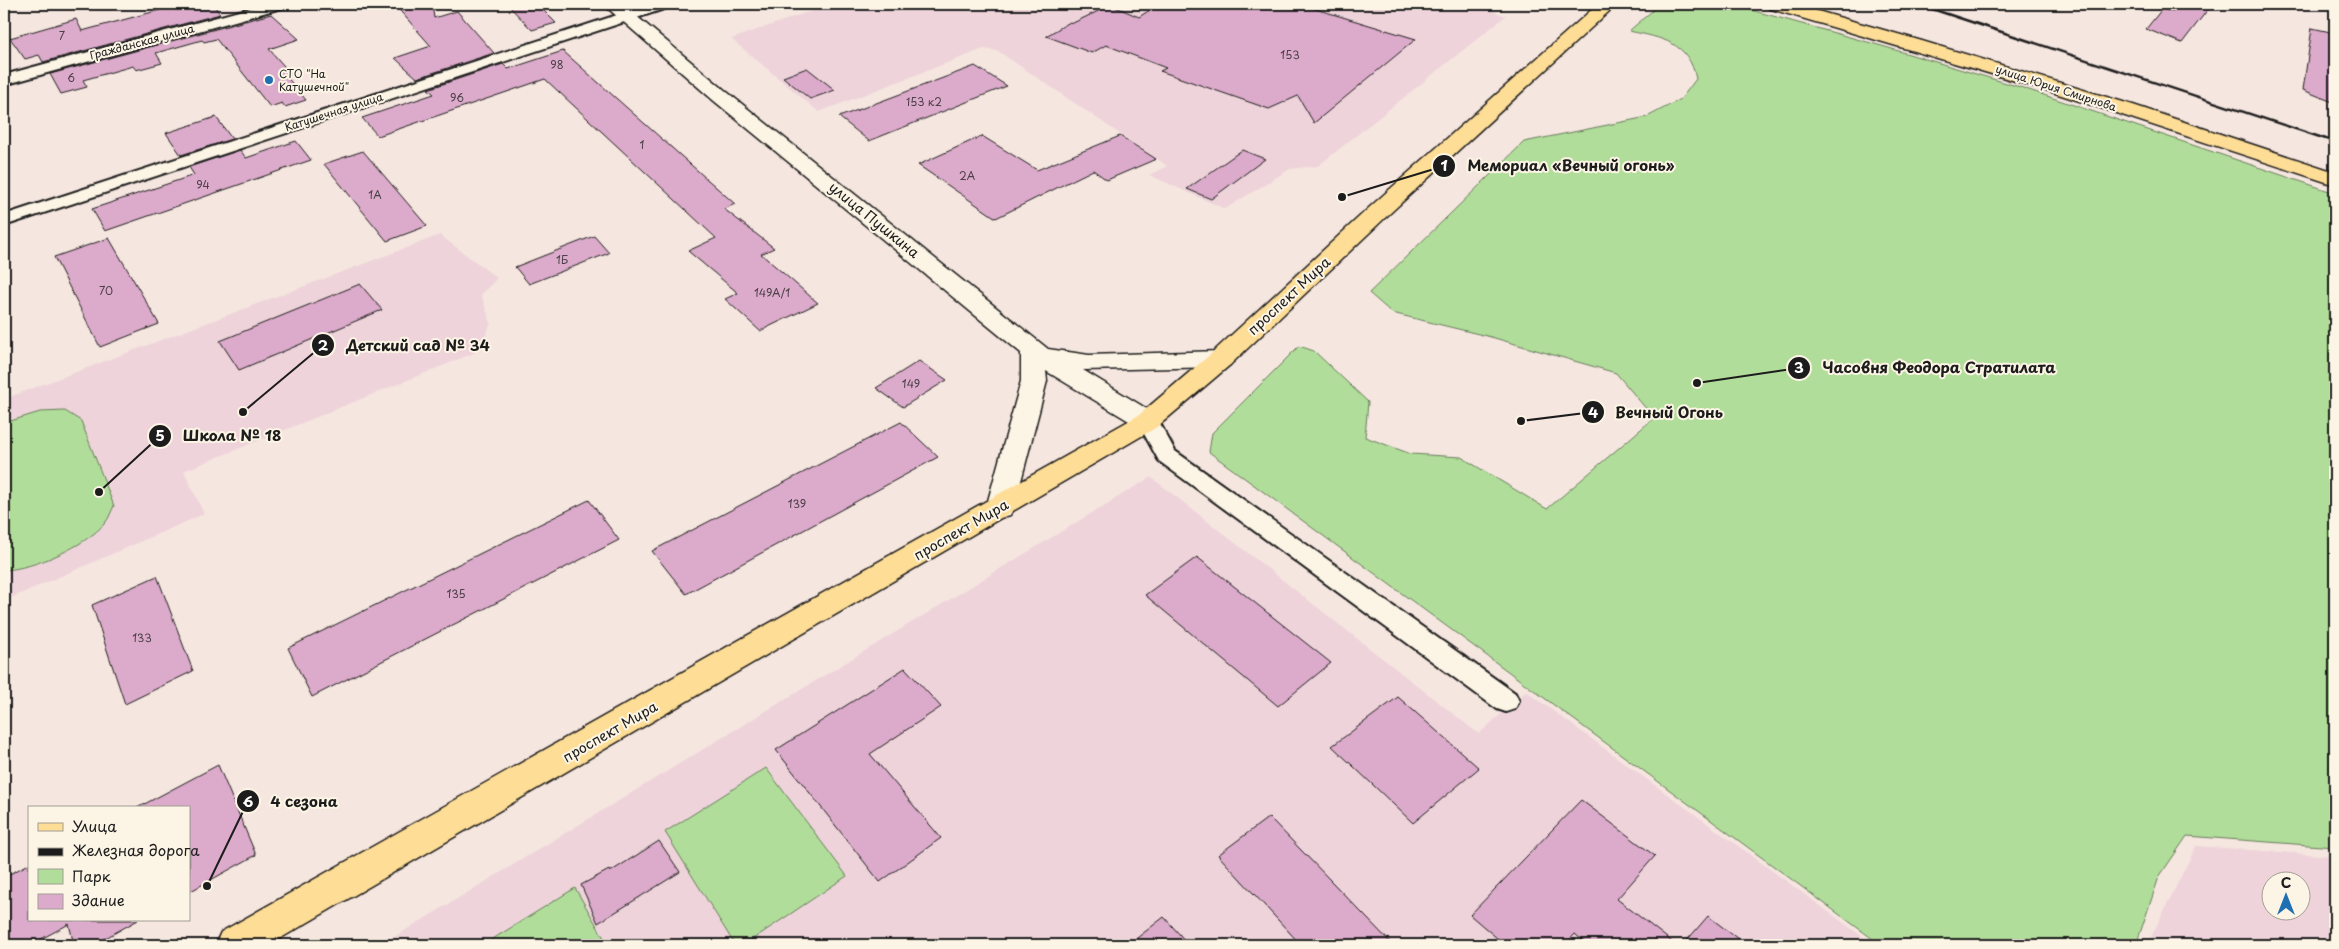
<svg xmlns="http://www.w3.org/2000/svg" width="2339" height="949" font-family="'Playpen Sans',sans-serif">
	<style>
		.built { fill: #eed4da; fill-rule: evenodd }
		.green { fill: #b1dd9a; stroke: #667c5b }
		.building { fill: #dcabcb; stroke: #1c1c1c }
		.lines { fill: none; stroke-linecap: round; stroke-linejoin: round }
		.street-casing { stroke: #1c1c1c; stroke-width: 4 }
		.secondary-casing { stroke: #1c1c1c; stroke-width: 3 }
		.primary-casing { stroke: #1c1c1c; stroke-width: 3 }
		.street { fill: #fcf5e5; fill-rule: evenodd }
		.secondary { fill: #fcf5e5; fill-rule: evenodd }
		.primary { fill: #fedd96; fill-rule: evenodd }
		.rail { stroke: #1c1c1c; stroke-width: 2.5 }
		.poi-dot { fill: #1f6fb2; stroke: #fcf5e5; stroke-width: 2 }
		.labels { text-anchor: middle; stroke-width: 4; stroke-linejoin: round; paint-order: stroke }
		.number-label { font-size: 11px; fill: #4c4048 }
		.far-street-label { font-size: 11px; fill: #1c1c1c; stroke: #fcf5e5 }
		.far-poi-label { font-size: 11px; fill: #1c1c1c; stroke: #fcf5e5; text-anchor: start }
		.street-label { font-size: 14px; fill: #1c1c1c; stroke: #fcf5e5 }
		.leader { fill: none; stroke: #1c1c1c; stroke-width: 2 }
		.callout-dot { fill: #1c1c1c; stroke: #fcf5e5; stroke-width: 2 }
		.mark-label { font-size: 15px; text-anchor: middle; font-weight: bold; fill: #fff }
		.callout-label { font-size: 15px; text-anchor: middle; font-weight: bold; fill: #1c1c1c; stroke: #fcf5e5; stroke-width: 4; stroke-linejoin: round; paint-order: stroke }
	</style>
	<rect width="100%" height="100%" fill="#f6e6e0"/>
	<filter id="ink" filterUnits="userSpaceOnUse"><feTurbulence type="fractalNoise" baseFrequency=".02" numOctaves="2"/><feDisplacementMap in="SourceGraphic" scale="10" xChannelSelector="R" yChannelSelector="G"/><feConvolveMatrix kernelMatrix="1 2 1 2 8 2 1 2 1" color-interpolation-filters="sRGB"/></filter>
	<g filter="url(#ink)">
		<g class="built">
			<polygon points="831,4 1474,4 1506,16 1318,166 1290,169 1225,209 1149,175 1167,166 998,51 984,49 819,112 731,39"/>
			<polygon points="440,235 497,278 481,295 491,323 479,351 184,471 204,514 4,601 4,399"/>
			<polygon points="1151,477 1479,734 1526,691 1874,945 381,945"/>
			<path d="M2196,846l139,10v89h-188zM2272,882h30v30h-30z"/>
		</g>
		<g class="green">
			<path d="M1660,4h69l153,42 141,42 312,105v654l-148,-11 -28,41 -23,68h-255l-672,-493 3,-19 87,-87 15,5 54,51 -3,35 46,17 50,3 86,52 107,-91 -38,-45 -125,-36 -99,-24 -23,-20 155,-151 123,-25 34,-18 15,-20c-7,-37 -34,-41 -67,-48z"/>
			<path d="M65,411l16,10 33,85c-3,5 -5,13 -9,17 -19,23 -72,46 -101,47v-147l36,-11z"/>
			<polygon points="766,768 847,876 744,945 735,945 665,832"/>
			<polygon points="575,888 608,945 483,945"/>
		</g>
		<g class="building">
			<polygon points="182,4 213,4 220,14 43,62 39,55 25,59 10,38 76,19 82,31"/>
			<polygon points="394,4 432,4 434,18 457,11 494,53 417,78 395,58 431,46"/>
			<polygon points="507,4 537,4 556,23 532,30"/>
			<polygon points="1159,4 1299,4 1416,39 1314,123 1298,96 1269,109 1160,71 1166,68 1106,45 1092,53 1046,36 1070,22 1073,23 1111,5 1139,17"/>
			<polygon points="2179,4 2212,4 2182,43 2146,29 2162,9 2173,12"/>
			<polygon points="271,14 299,39 269,49 291,74 286,76 306,100 285,107 282,103 270,107 216,39 204,42 202,40 156,53 162,63 136,70 133,66 83,80 87,87 61,94 50,74"/>
			<polygon points="2312,28 2335,33 2335,103 2303,90"/>
			<polygon points="563,51 735,204 724,209 774,248 761,254 818,303 760,331 725,299 738,293 688,251 716,238 545,79 378,136 362,118 434,94 428,89 503,64 508,69"/>
			<polygon points="975,66 1007,86 869,141 839,117"/>
			<polygon points="807,68 835,90 810,99 783,77"/>
			<polygon points="216,117 232,139 181,155 166,133"/>
			<polygon points="982,136 1037,170 1120,136 1156,159 1107,180 1093,170 996,218 918,165"/>
			<polygon points="296,141 311,160 105,231 92,209 194,175 189,167 240,150 246,158"/>
			<polygon points="1242,150 1265,159 1211,199 1187,189"/>
			<polygon points="363,151 427,226 387,241 324,164"/>
			<polygon points="594,236 609,253 529,284 515,267"/>
			<polygon points="109,238 159,324 100,347 54,257"/>
			<polygon points="360,284 382,310 239,370 220,341"/>
			<polygon points="919,361 947,380 903,407 876,388"/>
			<polygon points="901,422 938,457 686,594 652,551"/>
			<polygon points="589,500 619,540 312,697 288,648"/>
			<polygon points="1197,557 1331,663 1278,706 1145,595"/>
			<polygon points="157,576 193,671 125,704 92,605"/>
			<polygon points="905,668 941,707 870,754 941,838 880,882 776,750"/>
			<polygon points="1398,697 1479,768 1413,823 1332,746"/>
			<polygon points="218,765 256,855 189,892 189,808 137,808"/>
			<polygon points="1581,800 1655,856 1617,899 1676,945 1588,945 1575,934 1565,945 1505,945 1470,915"/>
			<polygon points="1269,817 1393,945 1301,945 1218,855"/>
			<polygon points="659,841 680,872 598,923 581,885 609,870 610,872"/>
			<polygon points="29,864 29,920 138,920 93,945 74,945 69,924 30,945 4,945 4,877"/>
			<polygon points="1708,916 1746,945 1683,945"/>
			<polygon points="1164,917 1189,945 1128,945"/>
		</g>
		<g class="lines">
			<defs>
				<g id="street">
					<polygon points="265,4 287,4 285,7 4,85 4,75"/>
					<polygon points="651,4 672,4 670,7 4,226 4,215"/>
					<polygon points="1148,414 1156,416 1175,451 1515,693 1519,701 1515,709 1506,712 1497,709 1159,461 1137,421 1140,416"/>
				</g>
				<polygon id="secondary" points="603,4 622,4 727,92 1048,349 1089,355 1221,351 1230,353 1234,359 1230,365 1221,367 1083,370 1157,415 1161,421 1157,427 1148,430 1139,427 1046,371 1047,381 1014,508 1010,515 1000,518 990,515 986,508 1021,381 1021,353 713,100"/>
				<g id="primary">
					<polygon points="1598,4 1617,4 1387,216 1230,365 1157,427 269,945 215,945 221,932 1139,415 1212,353 1371,206"/>
					<polygon points="1765,4 1793,4 1922,41 2133,105 2335,172 2335,185 2049,91 1768,8"/>
				</g>
			</defs>
			<use href="#street" class="street-casing"/>
			<use href="#secondary" class="secondary-casing"/>
			<use href="#primary" class="primary-casing"/>
			<use href="#street" class="street"/>
			<use href="#secondary" class="secondary"/>
			<use href="#primary" class="primary"/>
			<polyline class="rail" points="1917,4 2335,142"/>
		</g>
	</g>
	<circle class="poi-dot" cx="269" cy="80" r="5"/>
	<g class="labels">
		<g class="number-label">
			<text x="62" y="40">7</text>
			<text x="1290" y="59">153</text>
			<text x="557" y="69">98</text>
			<text x="71" y="82">6</text>
			<text x="457" y="102">96</text>
			<text x="924" y="106">153 к2</text>
			<text x="642" y="149">1</text>
			<text x="967" y="180">2А</text>
			<text x="203" y="189">94</text>
			<text x="375" y="199">1А</text>
			<text x="562" y="264">1Б</text>
			<text x="106" y="295">70</text>
			<text x="772" y="297">149А/1</text>
			<text x="911" y="388">149</text>
			<text x="797" y="508">139</text>
			<text x="456" y="598">135</text>
			<text x="142" y="642">133</text>
		</g>
		<g class="far-street-label">
			<text transform="translate(142 42) rotate(-15)" y="4">Гражданская улица</text>
			<text transform="translate(2056 88) rotate(18)" y="4">улица Юрия Смирнова</text>
			<text transform="translate(334 112) rotate(-18)" y="4">Катушечная улица</text>
		</g>
		<g class="far-poi-label">
			<text x="279" y="78">СТО "На<tspan x="279" dy="13">Катушечной"</tspan></text>
		</g>
		<g class="street-label">
			<text transform="translate(874 220) rotate(39)" y="5">улица Пушкина</text>
			<text transform="translate(1289 296) rotate(-43)" y="5">проспект Мира</text>
			<text transform="translate(961 530) rotate(-30)" y="5">проспект Мира</text>
			<text transform="translate(610 732) rotate(-30)" y="5">проспект Мира</text>
		</g>
	</g>
	<path class="leader" d="M1342 197L1444 166M243 412L323 345M1697 383L1799 368M1521 421L1593 412M99 492L160 436M207 886L248 801"/>
	<g class="callout-dot">
		<circle cx="1342" cy="197" r="5"/>
		<circle cx="243" cy="412" r="5"/>
		<circle cx="1697" cy="383" r="5"/>
		<circle cx="1521" cy="421" r="5"/>
		<circle cx="99" cy="492" r="5"/>
		<circle cx="207" cy="886" r="5"/>
		<circle cx="1444" cy="166" r="12"/>
		<circle cx="323" cy="345" r="12"/>
		<circle cx="1799" cy="368" r="12"/>
		<circle cx="1593" cy="412" r="12"/>
		<circle cx="160" cy="436" r="12"/>
		<circle cx="248" cy="801" r="12"/>
	</g>
	<g class="mark-label">
		<text x="1444" y="171">1</text>
		<text x="323" y="351">2</text>
		<text x="1799" y="373">3</text>
		<text x="1593" y="418">4</text>
		<text x="160" y="441">5</text>
		<text x="248" y="807">6</text>
	</g>
	<g class="callout-label">
		<text x="1571" y="171">Мемориал «Вечный огонь»</text>
		<text x="418" y="351">Детский сад № 34</text>
		<text x="1939" y="373">Часовня Феодора Стратилата</text>
		<text x="1669" y="418">Вечный Огонь</text>
		<text x="232" y="441">Школа № 18</text>
		<text x="304" y="807">4 сезона</text>
	</g>
	<rect width="2339" height="949" fill="none" stroke="#fcf5e5" stroke-width="20"/>
	<rect x="10" y="10" width="2319" height="929" fill="none" stroke="#1c1c1c" stroke-width="2" filter="url(#ink)"/>
	<rect x="28" y="806" width="162" height="115" fill="#fcf5e5" stroke="#a29e95"/>
	<rect x="38" y="823" width="25" height="8" fill="#fedd96" stroke="#a29e95"/>
	<text x="72" y="832" font-size="15" fill="#1c1c1c">Улица</text>
	<rect x="38" y="848" width="25" height="8" fill="#1c1c1c" stroke="#a29e95"/>
	<text x="72" y="856" font-size="15" fill="#1c1c1c">Железная дорога</text>
	<rect x="38" y="869" width="25" height="15" fill="#b1dd9a" stroke="#a29e95"/>
	<text x="72" y="882" font-size="15" fill="#1c1c1c">Парк</text>
	<rect x="38" y="894" width="25" height="15" fill="#dcabcb" stroke="#a29e95"/>
	<text x="72" y="906" font-size="15" fill="#1c1c1c">Здание</text>
	<g transform="translate(2286 896)"><circle r="24" fill="#fcf5e5" stroke="#a29e95"/>
	<path d="M0-4L9 19L0 12L-9 19Z" fill="#1f6fb2"/>
	<text y="-8" font-size="14" font-weight="bold" text-anchor="middle" fill="#1c1c1c">С</text>
	</g>
</svg>
